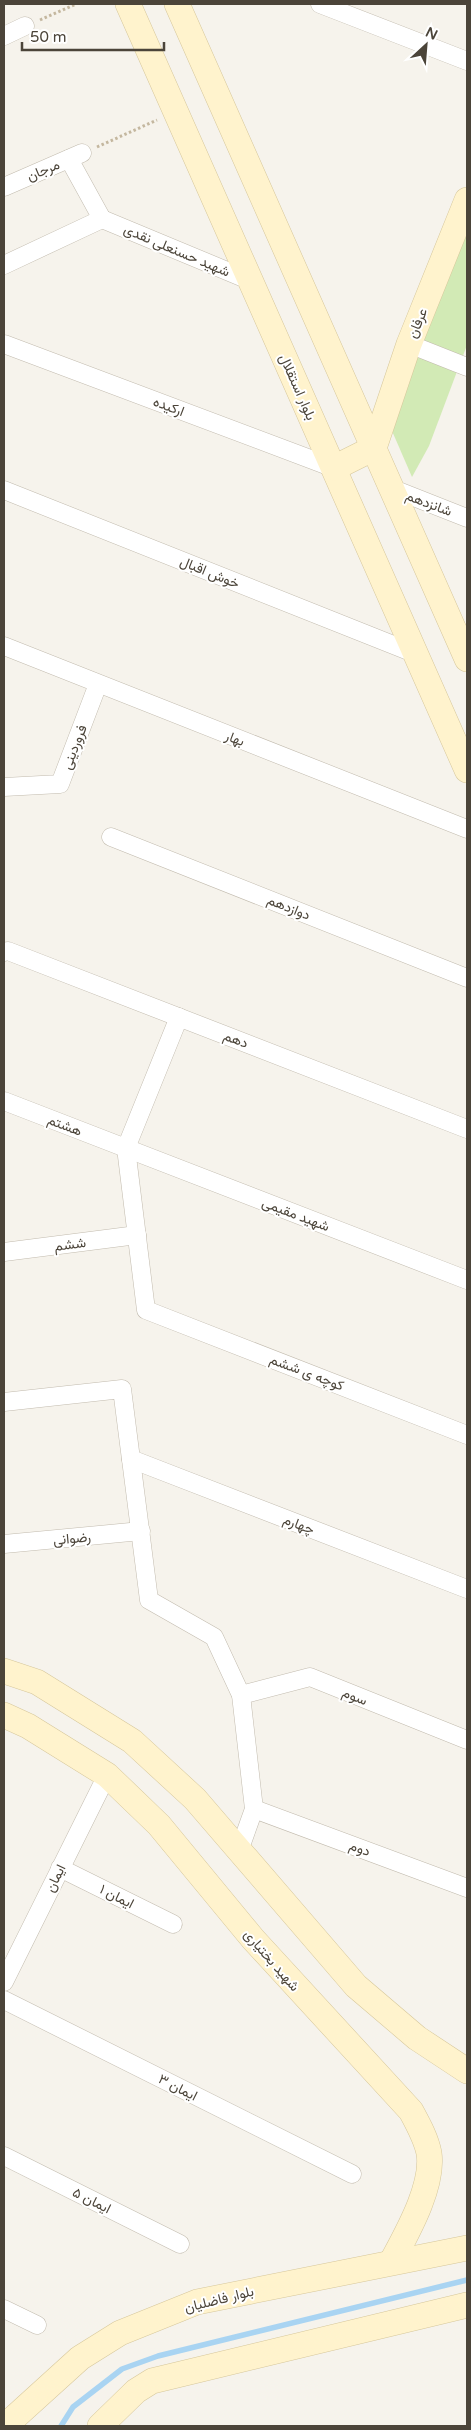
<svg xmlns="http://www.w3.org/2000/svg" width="471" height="2430" font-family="'Varela Round',Vazirmatn,sans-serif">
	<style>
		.park { fill: #d2eab5 }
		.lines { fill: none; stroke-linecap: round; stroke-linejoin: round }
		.stream { stroke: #a9d4f2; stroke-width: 5.5 }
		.street-casing { stroke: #c2bbae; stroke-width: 19 }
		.secondary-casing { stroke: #d6c79b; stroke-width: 26 }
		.path { stroke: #c4b79f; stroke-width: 3; stroke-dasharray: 2.5 2.5; stroke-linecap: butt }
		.street { stroke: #fff; stroke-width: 18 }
		.secondary { stroke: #fff3cd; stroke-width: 25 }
		.labels { text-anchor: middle; stroke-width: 4; stroke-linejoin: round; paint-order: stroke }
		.street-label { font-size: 14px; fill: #4b4439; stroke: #fff }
	</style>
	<rect width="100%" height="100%" fill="#f6f3ec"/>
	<polygon class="park" points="467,228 467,345 429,446 412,477 389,424"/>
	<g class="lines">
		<polyline class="stream" points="61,2426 73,2407 122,2369 158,2356 467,2280"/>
		<defs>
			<g id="street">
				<polyline points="320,4 467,61"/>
				<polyline points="4,36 25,26"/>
				<polyline points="69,159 102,219"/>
				<polyline points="4,187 82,153"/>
				<polyline points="102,219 251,281"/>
				<polyline points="4,265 102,219"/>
				<polyline points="4,344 334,468"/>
				<polyline points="409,344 467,367"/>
				<polyline points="391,488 467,518"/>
				<polyline points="4,490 416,654"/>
				<polyline points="4,646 467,829"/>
				<polyline points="4,787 60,784 98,684"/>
				<polyline points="111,837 467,978"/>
				<polyline points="4,952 8,951 467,1129"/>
				<polyline points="179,1017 126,1148 146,1310 467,1435"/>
				<polyline points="4,1101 467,1280"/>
				<polyline points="4,1252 137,1235"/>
				<polyline points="4,1402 122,1389 149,1600 214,1637 241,1695 254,1809 239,1851"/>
				<polyline points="131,1459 467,1589"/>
				<polyline points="4,1544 141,1531"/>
				<polyline points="241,1695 310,1677 467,1740"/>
				<polyline points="254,1809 467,1888"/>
				<polyline points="60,1868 173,1924"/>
				<polyline points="4,1982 107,1775"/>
				<polyline points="4,2000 352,2174"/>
				<polyline points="4,2156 180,2244"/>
				<polyline points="4,2309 37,2325"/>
			</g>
			<g id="secondary">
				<polyline points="128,4 467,770"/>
				<polyline points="177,4 467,659"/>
				<polyline points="334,468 374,448 409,344 467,200"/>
				<polyline points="4,1671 37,1682 132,1741 195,1799 356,1986 417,2038 467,2071"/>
				<path d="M4,1715l24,11 79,49 52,50 94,114 158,172c7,13 15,27 18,42 5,33 -22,80 -37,108"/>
				<polyline points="5,2426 80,2358 120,2333 197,2302 467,2248"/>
				<polyline points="100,2426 136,2391 152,2381 467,2305"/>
			</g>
		</defs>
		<use href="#street" class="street-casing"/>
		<use href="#secondary" class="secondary-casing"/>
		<g class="path">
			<polyline points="40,20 76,4"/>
			<polyline points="97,147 157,120"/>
		</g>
		<use href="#street" class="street"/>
		<use href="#secondary" class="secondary"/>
	</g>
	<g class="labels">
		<g class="street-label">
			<text transform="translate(43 170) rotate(-23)" y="5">مرجان</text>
			<text transform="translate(177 250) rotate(23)" y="5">شهید حسنعلی نقدی</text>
			<text transform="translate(417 323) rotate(-68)" y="5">عرفان</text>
			<text transform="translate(298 387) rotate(66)" y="5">بلوار استقلال</text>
			<text transform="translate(169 406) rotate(21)" y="5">ارکیده</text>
			<text transform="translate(429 503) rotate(21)" y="5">شانزدهم</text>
			<text transform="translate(210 572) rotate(22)" y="5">خوش اقبال</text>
			<text transform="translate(235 738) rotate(21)" y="5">بهار</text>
			<text transform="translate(74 747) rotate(-69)" y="5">فروردینی</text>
			<text transform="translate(289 907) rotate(22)" y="5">دوازدهم</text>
			<text transform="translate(236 1039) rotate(21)" y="5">دهم</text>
			<text transform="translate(65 1125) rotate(21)" y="5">هشتم</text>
			<text transform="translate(296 1214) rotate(21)" y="5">شهید مقیمی</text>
			<text transform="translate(70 1244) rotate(-7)" y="5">ششم</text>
			<text transform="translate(307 1372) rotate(21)" y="5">کوچه ی ششم</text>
			<text transform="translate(299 1524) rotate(21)" y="5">چهارم</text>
			<text transform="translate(72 1538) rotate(-5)" y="5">رضوانی</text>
			<text transform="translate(355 1696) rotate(22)" y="5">سوم</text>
			<text transform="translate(360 1848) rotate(20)" y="5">دوم</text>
			<text transform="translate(55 1878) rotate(-64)" y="5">ایمان</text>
			<text transform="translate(117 1896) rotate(27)" y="5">ایمان ۱</text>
			<text transform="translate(272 1960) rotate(49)" y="5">شهید بختیاری</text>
			<text transform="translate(178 2087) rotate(27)" y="5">ایمان ۳</text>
			<text transform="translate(92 2200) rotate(27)" y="5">ایمان ۵</text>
			<text transform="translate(219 2299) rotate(-14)" y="5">بلوار فاضلیان</text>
		</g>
	</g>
	<rect width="471" height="2430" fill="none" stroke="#4b4439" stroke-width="10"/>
	<g transform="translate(426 45) rotate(26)" stroke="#ffffff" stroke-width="4" paint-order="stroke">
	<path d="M0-4L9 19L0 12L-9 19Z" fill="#4b4439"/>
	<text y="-8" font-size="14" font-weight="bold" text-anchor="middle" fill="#4b4439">N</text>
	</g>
	<path d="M22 42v8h142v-8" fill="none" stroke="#4b4439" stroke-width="2.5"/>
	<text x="30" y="42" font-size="15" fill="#4b4439" stroke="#ffffff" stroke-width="4" paint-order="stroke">50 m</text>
</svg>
